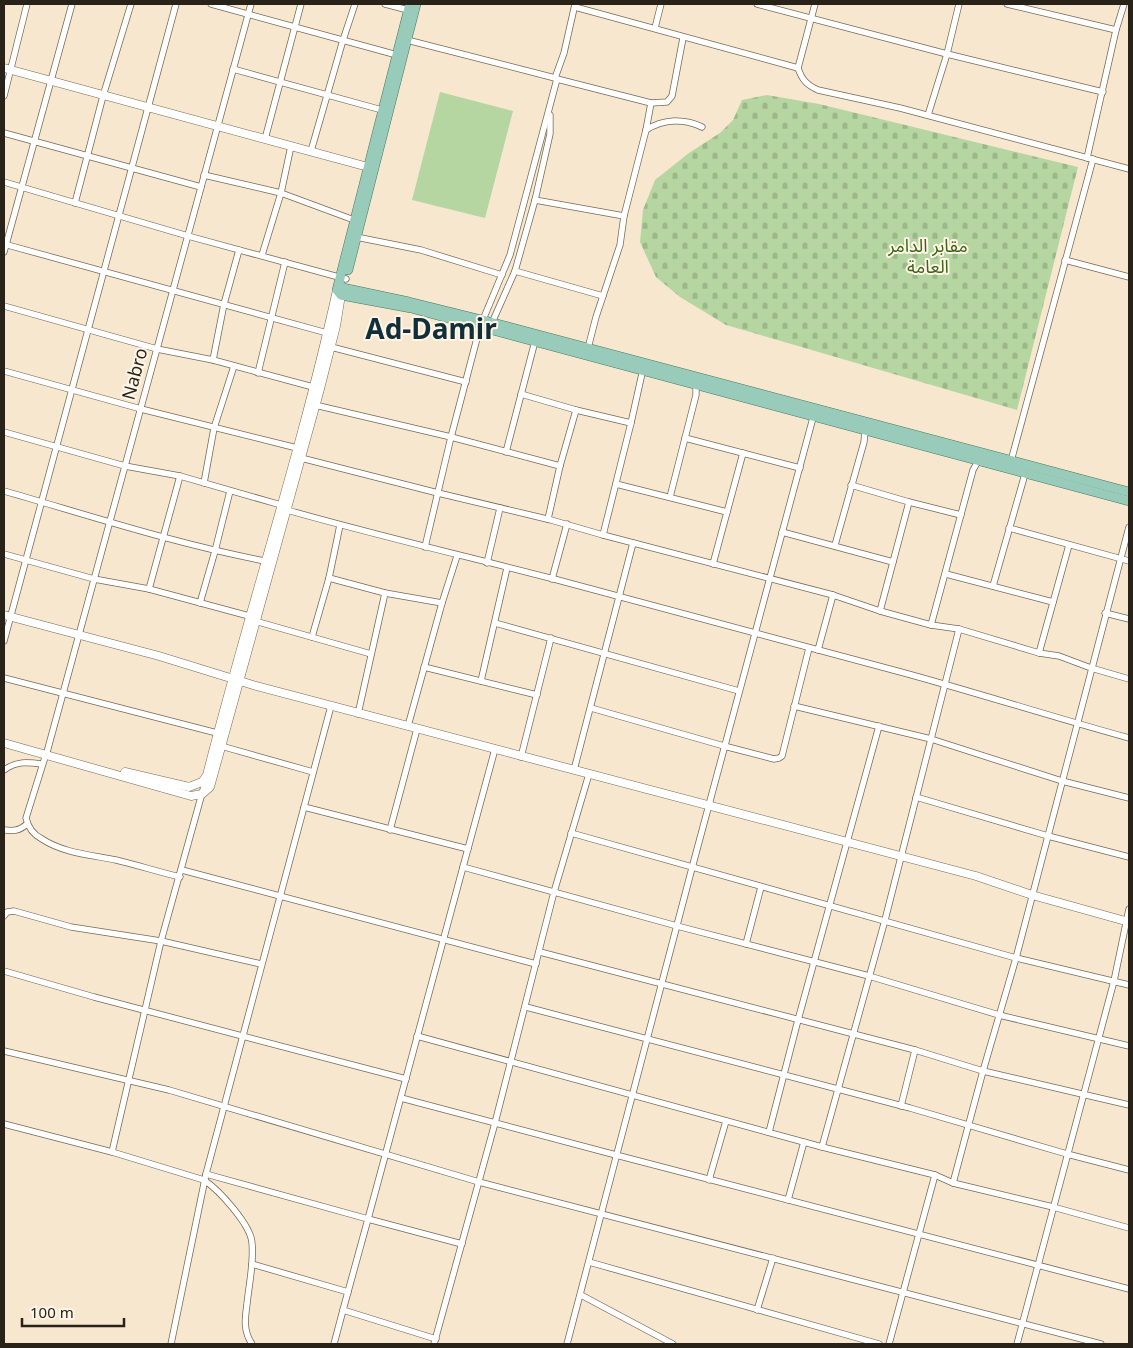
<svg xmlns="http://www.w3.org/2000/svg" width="1133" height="1348" font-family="'Noto Sans','Noto Sans Arabic',sans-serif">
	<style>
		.grass { fill: #b5d6a0 }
		.cemetery { fill: url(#cemetery-stones) }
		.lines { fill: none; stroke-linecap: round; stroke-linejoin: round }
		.street-casing { stroke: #776954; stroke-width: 7 }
		.secondary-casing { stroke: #776954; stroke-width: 9 }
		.primary-casing { stroke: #447962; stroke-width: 10 }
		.street { stroke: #fff; stroke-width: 5.5 }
		.secondary { stroke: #fff; stroke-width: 8 }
		.primary { stroke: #98cbb9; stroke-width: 9 }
		.labels { text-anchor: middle; stroke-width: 4; stroke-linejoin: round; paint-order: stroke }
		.park-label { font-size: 18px; fill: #3c6518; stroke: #fff5e7 }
		.street-label { font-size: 18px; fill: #282219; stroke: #fff5e7 }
		.town-label { font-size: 28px; font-weight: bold; fill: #112f39; stroke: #fff5e7 }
	</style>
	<defs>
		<pattern id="cemetery-stones" width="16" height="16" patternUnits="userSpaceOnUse" patternTransform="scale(1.25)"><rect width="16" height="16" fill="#b5d6a0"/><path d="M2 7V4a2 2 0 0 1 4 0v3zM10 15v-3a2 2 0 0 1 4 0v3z" fill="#9cb789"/></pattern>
	</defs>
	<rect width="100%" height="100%" fill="#f7e7cf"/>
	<polygon class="grass" points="440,92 513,111 485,218 412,200"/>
	<polygon class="cemetery" points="767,95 819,104 1078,167 1017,410 726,325 680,297 656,277 640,242 643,210 655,180 689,153 720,133 733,120 742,100"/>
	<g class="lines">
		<defs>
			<g id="street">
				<polyline points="211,4 397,55"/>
				<polyline points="385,4 408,10"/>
				<polyline points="757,4 947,54 1103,92"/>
				<path d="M815,4l-17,64c4,12 9,17 20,22l82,18 229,61"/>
				<polyline points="1007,4 1116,30"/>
				<polyline points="575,7 798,68"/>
				<polyline points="655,28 661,4"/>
				<polyline points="407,40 555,78"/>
				<polyline points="233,69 382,110"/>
				<polyline points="557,79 651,103 667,102 672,96 683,38"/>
				<polyline points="4,96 27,4"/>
				<polyline points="928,115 947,54 959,4"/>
				<path d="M646,130c17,-11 38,-12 56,-3"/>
				<polyline points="4,133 201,187"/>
				<polyline points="265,139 301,4"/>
				<polyline points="311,151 343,40 355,4"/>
				<polyline points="1087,158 1116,30 1124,4"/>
				<polyline points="204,175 281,193 354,220"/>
				<polyline points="4,182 188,236 346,279"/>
				<polyline points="535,200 550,134 550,115"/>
				<polyline points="75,203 103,96 131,4"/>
				<polyline points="356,237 421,250 502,275"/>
				<polyline points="4,244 327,333"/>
				<polyline points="4,252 72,4"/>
				<polyline points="262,255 281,193 291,146"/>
				<polyline points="1065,260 1129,277"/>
				<polyline points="515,271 603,296"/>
				<polyline points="4,306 157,349 213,360 313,387"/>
				<polyline points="491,325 515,271 535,200 624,216"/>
				<polyline points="331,347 466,382"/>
				<polyline points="588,348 596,317 620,245 624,216 646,130 651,103"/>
				<polyline points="213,360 224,304 239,250"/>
				<polyline points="4,371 141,409 297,448"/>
				<polyline points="258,373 285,262"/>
				<polyline points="521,394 576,410 631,423"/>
				<polyline points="315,405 451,437 560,466 576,410"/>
				<polyline points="4,432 125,466 180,476 281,505"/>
				<polyline points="685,438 800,468"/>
				<polyline points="506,452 534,345 533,341"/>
				<polyline points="301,458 438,493 551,520 603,535 833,595 880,611 931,625 959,629 1039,653 1059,656 1091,668 1129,679"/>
				<polyline points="1011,461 1093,159"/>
				<polyline points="204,483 214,428 234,366"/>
				<polyline points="616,484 727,512"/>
				<polyline points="851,485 909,502 961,515"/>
				<path d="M4,491c87,25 172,53 261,70"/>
				<polyline points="670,497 696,395 696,385"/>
				<path d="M287,510c88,25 178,46 267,69 115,30 229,62 343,92 78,21 155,46 232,67"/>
				<polyline points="548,519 560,466"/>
				<polyline points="1009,528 1129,561"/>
				<polyline points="782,532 893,562"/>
				<polyline points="603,535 631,423 643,369"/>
				<polyline points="835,545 864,442 865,430"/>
				<polyline points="425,547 451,437 480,327 510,255 557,79 555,78 564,53 575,4"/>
				<polyline points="4,554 94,579 149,589 249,616"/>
				<polyline points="487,563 500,508"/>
				<polyline points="713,564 743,453"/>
				<polyline points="946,574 1053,602"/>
				<polyline points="329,578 385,593 442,603"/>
				<polyline points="552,579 567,524"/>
				<polyline points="993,586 1025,474"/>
				<polyline points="149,589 180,476"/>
				<polyline points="200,603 215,551 230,491"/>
				<polyline points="880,611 909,502"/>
				<polyline points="1105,613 1129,619"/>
				<polyline points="255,621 371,654"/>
				<polyline points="495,623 739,691"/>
				<polyline points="931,625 973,470 977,463 982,460"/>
				<polyline points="312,637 329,578 340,525"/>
				<polyline points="4,641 176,4"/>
				<polyline points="818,650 833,595"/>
				<polyline points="1039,653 1069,545"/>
				<polyline points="424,667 537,695"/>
				<polyline points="4,678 217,733"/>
				<polyline points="481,681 507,568"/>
				<polyline points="794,706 931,739 1062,781 1129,798"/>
				<polyline points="591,708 724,746 774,759 779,758 782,756 809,648"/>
				<polyline points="358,714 385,593"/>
				<polyline points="408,726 442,603 457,556"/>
				<polyline points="221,746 313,772"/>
				<polyline points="47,752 251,4"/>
				<path d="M46,754l-20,64c2,9 8,17 16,21 21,14 50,16 74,21 21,5 43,12 64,17"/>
				<polyline points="521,757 551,638"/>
				<path d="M4,770c13,-9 23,-8 38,-6"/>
				<polyline points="574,770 633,543"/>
				<path d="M206,779l-45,162 -49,211 92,28c15,10 47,45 48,63 2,20 -3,41 -5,61 -2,14 -4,27 5,40"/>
				<polyline points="916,797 1048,836 1129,857"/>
				<polyline points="304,807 468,849"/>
				<path d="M4,830c10,1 15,1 23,-6"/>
				<polyline points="390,830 417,729"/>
				<polyline points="571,833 1016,958 1129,985"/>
				<polyline points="463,867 495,749"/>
				<polyline points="182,870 536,964"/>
				<polyline points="4,916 7,912 14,911 71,927 161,941 261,964"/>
				<polyline points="746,944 761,887"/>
				<polyline points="540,952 915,1050 983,1071 1129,1105"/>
				<polyline points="4,971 94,997 406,1079"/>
				<polyline points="526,1007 910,1108 1067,1154 1129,1170"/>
				<polyline points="417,1036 822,1147 935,1175 953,1183 1053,1207 1129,1228"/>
				<polyline points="4,1051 169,1090 479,1182 1101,1344"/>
				<polyline points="401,1098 616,1155 1129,1289"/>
				<polyline points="901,1106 915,1050"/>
				<polyline points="4,1124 112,1152"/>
				<polyline points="769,1132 798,1020 879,726"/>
				<polyline points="822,1147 885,920 959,629"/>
				<polyline points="206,1174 368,1219 463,867 677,926 869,976 999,1015 1129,1046"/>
				<polyline points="709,1180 726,1121"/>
				<polyline points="953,1183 983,1071 1016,958 1129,527"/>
				<polyline points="788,1200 804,1142"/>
				<polyline points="589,1262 879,1344"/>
				<polyline points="252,1264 348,1292"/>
				<polyline points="581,1295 673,1344"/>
				<polyline points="757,1310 773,1258"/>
				<polyline points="436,1339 343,1310 368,1219 462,1244"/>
				<polyline points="171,1344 206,1174 331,706"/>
				<polyline points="334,1344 343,1310"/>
				<polyline points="434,1344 495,1123 554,892 589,774"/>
				<polyline points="567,1344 692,868 814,414"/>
				<polyline points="889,1344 935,1175"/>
				<polyline points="1017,1344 1114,981 1129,909"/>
			</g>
			<g id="secondary">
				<polyline points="4,68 368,167"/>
				<polyline points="4,615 159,656 253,685 976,876 1032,895 1129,922"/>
				<polyline points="4,743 191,796 202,794 210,787 320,389 336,326 341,295"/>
				<path d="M125,772l64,15 13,-5 5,-7c41,-162 94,-322 130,-485"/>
			</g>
			<g id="primary">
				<polyline points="410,4 337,290 341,295 411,308 1129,501"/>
				<polyline points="348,270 416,4"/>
				<polyline points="339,284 343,288 409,302 482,320 1129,492"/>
			</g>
		</defs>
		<use href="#street" class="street-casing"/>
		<use href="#secondary" class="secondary-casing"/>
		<use href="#primary" class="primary-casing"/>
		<use href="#street" class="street"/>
		<use href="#secondary" class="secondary"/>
		<use href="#primary" class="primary"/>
	</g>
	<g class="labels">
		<g class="park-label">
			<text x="928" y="252">مقابر الدامر<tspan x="928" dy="21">العامة</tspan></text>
		</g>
		<g class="street-label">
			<text transform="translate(135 374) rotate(-75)" y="6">Nabro</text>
		</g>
		<g class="town-label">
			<text x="431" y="339">Ad-Damir</text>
		</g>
	</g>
	<rect width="1133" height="1348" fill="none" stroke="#282219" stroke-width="10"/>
	<path d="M22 1318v8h102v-8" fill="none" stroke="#282219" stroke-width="2.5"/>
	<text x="30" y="1318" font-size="15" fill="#282219" stroke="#fff5e7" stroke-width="4" paint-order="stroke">100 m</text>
</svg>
